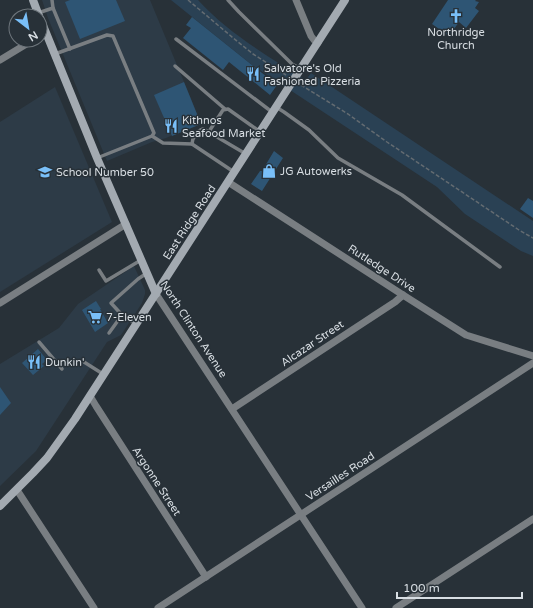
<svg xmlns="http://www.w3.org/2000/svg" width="533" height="608" font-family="'Varela Round',sans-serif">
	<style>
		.built { fill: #2d3b47 }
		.green { fill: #2a4154 }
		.building { fill: #2e5574 }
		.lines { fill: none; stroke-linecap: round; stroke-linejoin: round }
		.path { stroke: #636b71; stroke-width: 1.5; stroke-dasharray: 4 2; stroke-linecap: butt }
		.service { stroke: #797e82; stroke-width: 3.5 }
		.minor { stroke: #797e82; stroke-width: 7 }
		.secondary { stroke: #a3aab1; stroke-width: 8 }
		.labels { text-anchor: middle; stroke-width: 3; stroke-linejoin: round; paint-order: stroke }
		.poi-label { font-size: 11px; fill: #d8dee3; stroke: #283138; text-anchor: start }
		.street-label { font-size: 11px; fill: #d8dee3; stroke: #283138 }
	</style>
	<rect width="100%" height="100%" fill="#283138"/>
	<g class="built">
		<polygon points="42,0 150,0 201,123 166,138 152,142 107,161 48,18"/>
		<polygon points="55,87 112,222 0,292 0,122"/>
		<polygon points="134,266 145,290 145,294 142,303 121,335 107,342 36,451 0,486 0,364 59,328 78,304"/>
	</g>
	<path class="green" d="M171,0h27c30,33 71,57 108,80l5,-7 222,148v35l-12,-5 -56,-37 -28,-27 -185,-122z"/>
	<g class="building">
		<polygon points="70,0 116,0 125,21 80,39 65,2"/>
		<polygon points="448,0 476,0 475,1 479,2 475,8 479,11 466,28 459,22 449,36 432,24"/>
		<polygon points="192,17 277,85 270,95 229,62 223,70 183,38 191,28 186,25"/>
		<polygon points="184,82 201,124 172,136 154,95"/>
		<polygon points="274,151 283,158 262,191 251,184 260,171 262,171"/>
		<polygon points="528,198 533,201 533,218 520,209"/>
		<polygon points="96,301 101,309 100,309 108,323 95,332 82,310"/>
		<polygon points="38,349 47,360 42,364 44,366 33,375 22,363"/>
		<polygon points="0,387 11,403 0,415"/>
	</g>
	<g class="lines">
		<g class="path">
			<polyline points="188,0 238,42 253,54 286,75"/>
			<polyline points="301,85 348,114 387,142 519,230 533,238"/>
		</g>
		<g class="service">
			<polyline points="52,0 53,8"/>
			<polyline points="228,0 239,12 292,64 301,69"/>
			<polyline points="38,13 53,8 70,49"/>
			<polyline points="176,39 272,112"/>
			<polyline points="55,54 107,35 113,36 154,133 152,136 97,158"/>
			<polyline points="175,66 225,109"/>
			<polyline points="276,107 284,112 309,130 338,158 402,195 500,267"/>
			<path d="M210,132l-7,-3c-6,2 -11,9 -11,15l42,28"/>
			<polyline points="152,136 163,143 192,144"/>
			<polyline points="246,154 212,134 210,130 223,110 228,109 259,131"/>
			<polyline points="99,270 106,281 141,260"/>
			<polyline points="136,324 122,315 111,303 138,279 147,273"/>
			<polyline points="109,333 122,315"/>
			<polyline points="39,342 62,369"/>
			<polyline points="84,362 103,374"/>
		</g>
		<g class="minor">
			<polyline points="296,0 311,36 314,40 318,43"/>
			<polyline points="0,60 33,40"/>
			<polyline points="228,182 403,295 466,335 533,356"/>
			<polyline points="156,294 362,608"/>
			<polyline points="0,303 126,224"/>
			<polyline points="90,396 96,406 206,577"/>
			<polyline points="232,409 395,302 403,295"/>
			<polyline points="17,490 94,608"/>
			<polyline points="158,608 533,363"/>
			<polyline points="396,608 533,519"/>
		</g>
		<g class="secondary">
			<polyline points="33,0 39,16"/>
			<polyline points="40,18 97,158 156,294"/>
			<polyline points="0,506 33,473 47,458 75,419 345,0"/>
		</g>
	</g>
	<defs>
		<symbol id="church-bare" viewBox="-9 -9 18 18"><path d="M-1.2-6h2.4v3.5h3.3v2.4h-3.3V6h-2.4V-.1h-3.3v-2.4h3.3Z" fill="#79bff8" stroke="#283138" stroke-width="2.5" paint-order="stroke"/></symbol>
		<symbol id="restaurant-bare" viewBox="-9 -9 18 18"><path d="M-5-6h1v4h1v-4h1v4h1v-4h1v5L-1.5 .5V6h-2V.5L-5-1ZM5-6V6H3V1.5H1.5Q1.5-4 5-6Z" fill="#79bff8" stroke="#283138" stroke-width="2.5" paint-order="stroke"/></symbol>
		<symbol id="shop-bare" viewBox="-9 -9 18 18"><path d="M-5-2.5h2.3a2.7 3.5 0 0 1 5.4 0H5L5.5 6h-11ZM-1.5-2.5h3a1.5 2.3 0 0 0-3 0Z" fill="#79bff8" stroke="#283138" stroke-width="2.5" paint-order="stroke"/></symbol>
		<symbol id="school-bare" viewBox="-9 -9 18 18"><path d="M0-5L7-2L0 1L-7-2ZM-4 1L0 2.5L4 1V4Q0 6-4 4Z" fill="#79bff8" stroke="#283138" stroke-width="2.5" paint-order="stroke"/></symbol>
		<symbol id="supermarket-bare" viewBox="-9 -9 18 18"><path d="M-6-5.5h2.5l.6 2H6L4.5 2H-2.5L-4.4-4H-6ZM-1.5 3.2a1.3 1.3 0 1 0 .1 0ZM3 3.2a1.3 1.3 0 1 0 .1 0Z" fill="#79bff8" stroke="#283138" stroke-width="2.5" paint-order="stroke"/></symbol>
	</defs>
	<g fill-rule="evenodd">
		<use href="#church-bare" x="446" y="6" width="20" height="20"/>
		<use href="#restaurant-bare" x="243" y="64" width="20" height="20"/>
		<use href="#restaurant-bare" x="161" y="116" width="20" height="20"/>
		<use href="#shop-bare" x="259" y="161" width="20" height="20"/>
		<use href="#school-bare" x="35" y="162" width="20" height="20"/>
		<use href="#supermarket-bare" x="85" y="307" width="20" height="20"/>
		<use href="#restaurant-bare" x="24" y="352" width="20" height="20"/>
	</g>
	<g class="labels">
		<g class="poi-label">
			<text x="456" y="36" text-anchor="middle">Northridge<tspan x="456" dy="13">Church</tspan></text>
			<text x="264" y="72">Salvatore's Old<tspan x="264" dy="13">Fashioned Pizzeria</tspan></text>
			<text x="182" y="124">Kithnos<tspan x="182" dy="13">Seafood Market</tspan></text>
			<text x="280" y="175">JG Autowerks</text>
			<text x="56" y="176">School Number 50</text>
			<text x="106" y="321">7-Eleven</text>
			<text x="45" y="366">Dunkin'</text>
		</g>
		<g class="street-label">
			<text transform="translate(189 222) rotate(-57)" y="4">East Ridge Road</text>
			<text transform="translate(382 268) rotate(33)" y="4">Rutledge Drive</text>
			<text transform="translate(194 329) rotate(57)" y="4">North Clinton Avenue</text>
			<text transform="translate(312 343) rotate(-34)" y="4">Alcazar Street</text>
			<text transform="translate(340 476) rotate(-33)" y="4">Versailles Road</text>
			<text transform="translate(157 481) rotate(57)" y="4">Argonne Street</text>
		</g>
	</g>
	<g transform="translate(28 28) rotate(149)"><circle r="19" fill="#283138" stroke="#6e767c"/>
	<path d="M0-3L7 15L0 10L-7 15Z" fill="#79bff8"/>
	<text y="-6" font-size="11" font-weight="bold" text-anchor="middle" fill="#d8dee3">N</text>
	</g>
	<path d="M397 592v6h125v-6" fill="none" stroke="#d8dee3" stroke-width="2"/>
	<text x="403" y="592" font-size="12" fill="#d8dee3" stroke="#283138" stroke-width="3" paint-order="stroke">100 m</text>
</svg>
